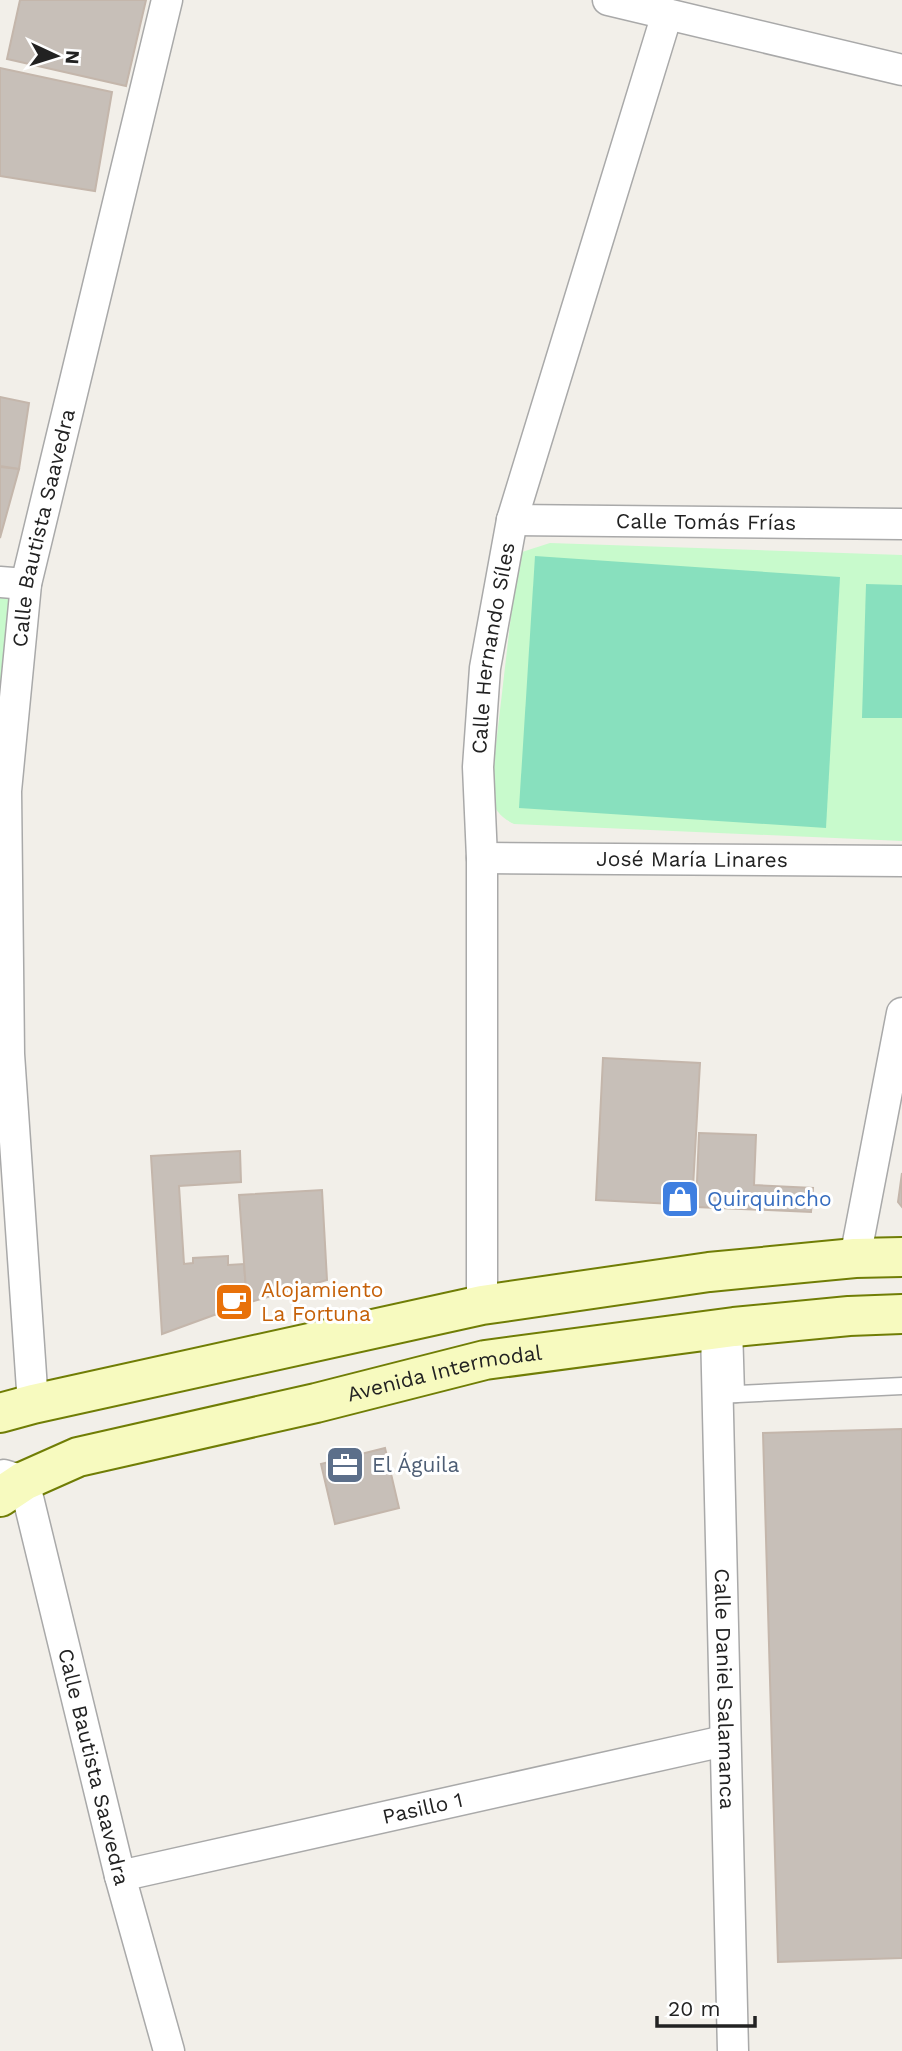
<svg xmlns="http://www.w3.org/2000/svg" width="902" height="2051" font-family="'Work Sans',sans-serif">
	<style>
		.park { fill: #c8facc }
		.pitch { fill: #88e0be }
		.building { fill: #c7bfb8; stroke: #c4b6ab; stroke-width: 2 }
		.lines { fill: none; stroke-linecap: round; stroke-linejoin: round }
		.service-casing { stroke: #a9a9a9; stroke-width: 19 }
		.minor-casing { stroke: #a9a9a9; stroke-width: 33 }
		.secondary-casing { stroke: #707d05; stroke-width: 42 }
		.service { stroke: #fff; stroke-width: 16 }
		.minor { stroke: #fff; stroke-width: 30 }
		.secondary { stroke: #f7fabf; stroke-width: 38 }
		.labels { text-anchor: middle; stroke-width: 6; stroke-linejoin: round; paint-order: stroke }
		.street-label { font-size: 21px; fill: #222; stroke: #fff }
		.shop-label { font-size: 21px; fill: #366cbe; stroke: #fff; text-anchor: start }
		.food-label { font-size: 21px; fill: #c56008; stroke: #fff; text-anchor: start }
		.service-label { font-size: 21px; fill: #4e5e75; stroke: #fff; text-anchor: start }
	</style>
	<rect width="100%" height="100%" fill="#f2efe9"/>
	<g class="park">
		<path d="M550,543l352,12v286l-388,-17c-14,-7 -19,-14 -24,-28l27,-232 5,-12z"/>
		<polygon points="0,592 11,599 0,734"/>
	</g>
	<g class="pitch">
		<polygon points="535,556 840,577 826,828 519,808"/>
		<polygon points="866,584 902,585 902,718 862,718"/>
	</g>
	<g class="building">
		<polygon points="20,0 146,0 126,86 7,59"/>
		<polygon points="0,68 112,92 95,191 0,176"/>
		<polygon points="0,397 29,403 19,469 0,466"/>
		<polygon points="0,467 19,469 0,538"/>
		<polygon points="603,1058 700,1063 692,1205 596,1200"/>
		<polygon points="699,1133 756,1135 754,1185 813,1188 811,1212 696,1207"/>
		<polygon points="240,1151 241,1182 179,1186 184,1264 193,1263 193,1258 228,1256 228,1265 244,1264 247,1303 162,1334 151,1156"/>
		<polygon points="902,1173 902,1207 898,1202"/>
		<polygon points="322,1190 327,1280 247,1303 239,1195"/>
		<polygon points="902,1429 902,1958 778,1962 763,1433"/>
		<polygon points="385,1448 399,1508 335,1524 321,1464"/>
	</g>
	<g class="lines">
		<defs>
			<g id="service">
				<polyline points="734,1327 736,1394"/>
				<polyline points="717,1395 902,1386"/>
			</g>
			<g id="minor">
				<polyline points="608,0 902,70"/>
				<path id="s1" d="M512,520l390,4"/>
				<polyline points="0,582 26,584"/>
				<path id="s2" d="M482,858l420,3"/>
				<polyline points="855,1258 902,1013"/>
				<path id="s3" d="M482,1305v-447l-4,-91 7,-99 27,-148 155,-506"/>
				<path id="s4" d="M716,1329l17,722"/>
				<path id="s5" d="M33,1404l-24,-350 -3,-263 20,-207 141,-584"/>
				<path id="s6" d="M4,1475l20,6 96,395 49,175"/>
				<path id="s7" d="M120,1876l604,-135"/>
			</g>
			<g id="secondary">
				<polyline points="0,1413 33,1404 482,1305 709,1272 855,1258 902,1257"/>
				<path id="s8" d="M0,1497l24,-16 54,-24 238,-54 169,-43 249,-33 115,-11 53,-2"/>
			</g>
		</defs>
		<use href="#service" class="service-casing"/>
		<use href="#minor" class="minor-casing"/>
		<use href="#secondary" class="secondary-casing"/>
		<use href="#service" class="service"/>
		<use href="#minor" class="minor"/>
		<use href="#secondary" class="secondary"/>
	</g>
	<defs>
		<symbol id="shop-square" viewBox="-11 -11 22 22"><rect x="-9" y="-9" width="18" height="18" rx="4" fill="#3f7fe0" stroke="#fff"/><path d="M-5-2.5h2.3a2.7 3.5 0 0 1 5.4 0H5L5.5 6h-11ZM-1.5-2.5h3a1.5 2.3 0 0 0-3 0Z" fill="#fff"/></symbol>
		<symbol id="cafe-square" viewBox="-11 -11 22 22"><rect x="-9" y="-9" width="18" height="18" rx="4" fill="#e8710a" stroke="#fff"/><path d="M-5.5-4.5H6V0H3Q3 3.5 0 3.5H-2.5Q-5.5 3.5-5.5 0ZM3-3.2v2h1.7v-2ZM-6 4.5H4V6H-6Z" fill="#fff"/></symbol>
		<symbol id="office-square" viewBox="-11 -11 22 22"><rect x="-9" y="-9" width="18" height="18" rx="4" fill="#5c6f8a" stroke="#fff"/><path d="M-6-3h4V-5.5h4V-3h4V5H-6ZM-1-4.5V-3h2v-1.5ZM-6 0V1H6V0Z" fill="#fff"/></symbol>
	</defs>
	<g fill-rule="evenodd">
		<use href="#shop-square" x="658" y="1177" width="44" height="44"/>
		<use href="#cafe-square" x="212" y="1280" width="44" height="44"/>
		<use href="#office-square" x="323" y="1443" width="44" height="44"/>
	</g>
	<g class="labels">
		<g class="street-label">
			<text dy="7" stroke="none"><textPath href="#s1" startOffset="194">Calle Tomás Frías</textPath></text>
			<text dy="7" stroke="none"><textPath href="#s5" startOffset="880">Calle Bautista Saavedra</textPath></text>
			<text dy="7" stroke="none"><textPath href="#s3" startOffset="658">Calle Hernando Síles</textPath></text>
			<text dy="7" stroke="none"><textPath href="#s2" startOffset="210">José María Linares</textPath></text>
			<text dy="7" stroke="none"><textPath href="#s8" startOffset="464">Avenida Intermodal</textPath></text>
			<text dy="7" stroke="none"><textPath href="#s4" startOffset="360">Calle Daniel Salamanca</textPath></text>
			<text dy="7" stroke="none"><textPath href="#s6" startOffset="315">Calle Bautista Saavedra</textPath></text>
			<text dy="7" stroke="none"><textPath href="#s7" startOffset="310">Pasillo 1</textPath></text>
		</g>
		<g class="shop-label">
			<text x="707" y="1206">Quirquincho</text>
		</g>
		<g class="food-label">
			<text x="261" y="1297">Alojamiento<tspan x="261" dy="24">La Fortuna</tspan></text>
		</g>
		<g class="service-label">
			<text x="372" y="1472">El Águila</text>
		</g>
	</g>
	<g transform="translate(56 56) rotate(94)" stroke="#ffffff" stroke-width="5" paint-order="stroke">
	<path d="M0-5L12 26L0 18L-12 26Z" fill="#222222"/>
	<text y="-10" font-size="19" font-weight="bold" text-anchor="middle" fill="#222222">N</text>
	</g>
	<path d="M657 2016v10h98v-10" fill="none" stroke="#222222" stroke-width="3.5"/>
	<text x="668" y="2016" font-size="21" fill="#222222" stroke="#ffffff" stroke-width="5" paint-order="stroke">20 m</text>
</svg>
